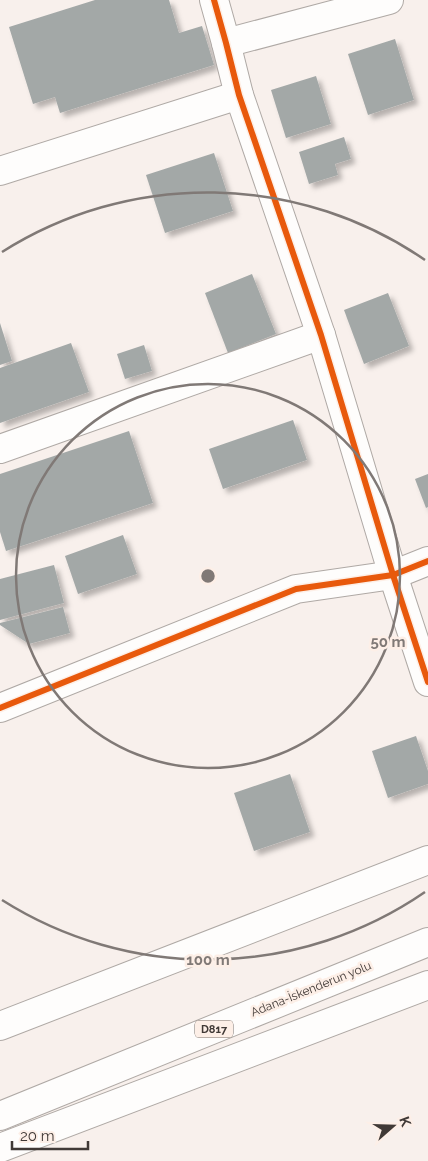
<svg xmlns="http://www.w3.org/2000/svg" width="428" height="1161" font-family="Raleway,sans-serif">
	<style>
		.building { fill: #a3a8a7; filter: url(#shadow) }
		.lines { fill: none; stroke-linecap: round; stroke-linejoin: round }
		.minor-casing { stroke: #afa9a5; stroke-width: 30 }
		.highway-casing { stroke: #afa9a5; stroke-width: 30 }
		.minor { stroke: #fefdfc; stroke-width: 28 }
		.highway { stroke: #fefdfc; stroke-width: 28 }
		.cycleway-casing { stroke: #fdefe7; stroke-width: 9 }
		.cycleway { stroke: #e8590c; stroke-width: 6 }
		.ring { fill: none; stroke: #807976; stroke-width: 2.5 }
		.labels { text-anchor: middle; stroke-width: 5; stroke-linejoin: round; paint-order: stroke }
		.shield { fill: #fdefe7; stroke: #79706b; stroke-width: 1 }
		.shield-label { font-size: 11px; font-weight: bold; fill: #403936 }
		.street-label { font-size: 12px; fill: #403936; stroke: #fdefe7 }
		.centre { fill: #807976; stroke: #fdefe7; stroke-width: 2.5 }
		.ring-label { font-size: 15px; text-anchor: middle; font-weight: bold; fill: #807976; stroke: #fdefe7; stroke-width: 5; stroke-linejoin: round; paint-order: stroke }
	</style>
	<defs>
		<filter id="shadow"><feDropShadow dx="4.5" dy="4.5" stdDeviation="2.5" flood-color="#0004"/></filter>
	</defs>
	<rect width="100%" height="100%" fill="#f8f0ec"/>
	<g class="building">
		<polygon points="95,0 169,0 179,33 202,26 214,65 60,113 55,97 33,104 9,27"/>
		<polygon points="395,39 414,100 368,115 348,54"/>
		<polygon points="316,76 331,124 286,138 271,90"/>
		<polygon points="344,137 351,159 335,164 338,175 309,184 299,152"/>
		<polygon points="214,153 233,211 165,233 146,175"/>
		<polygon points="252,274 276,334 228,353 205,293"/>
		<polygon points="388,293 409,346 364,364 344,310"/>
		<polygon points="0,323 12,361 0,365"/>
		<polygon points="71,343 89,392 0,423 0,368"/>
		<polygon points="144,345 152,371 125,379 117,354"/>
		<polygon points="293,420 307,460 223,489 209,449"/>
		<polygon points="129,431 153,503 6,551 0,532 0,474"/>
		<polygon points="428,474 428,507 426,508 415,479"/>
		<polygon points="123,535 137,574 78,594 65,556"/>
		<polygon points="54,565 64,603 0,620 0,579"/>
		<polygon points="63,607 70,633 29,644 0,625 0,623"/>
		<polygon points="416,736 428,771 428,784 388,798 372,751"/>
		<polygon points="290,774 310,832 254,851 234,793"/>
	</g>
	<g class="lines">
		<defs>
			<g id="minor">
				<polyline points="214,0 226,43 239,95 321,335 393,575 428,682"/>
				<polyline points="226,43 389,0"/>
				<polyline points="0,171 239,95"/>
				<polyline points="0,449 321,335"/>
				<polyline points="0,708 296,589 393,575 428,561"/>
				<polyline points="0,1148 428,985"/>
			</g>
			<g id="highway">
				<polyline points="0,1026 428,860"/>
				<polyline points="0,1116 428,942"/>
			</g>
		</defs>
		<use href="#minor" class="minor-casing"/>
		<use href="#highway" class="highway-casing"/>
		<use href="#minor" class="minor"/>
		<use href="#highway" class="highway"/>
		<defs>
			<g id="cycleway">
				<polyline points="214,0 226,43 239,95 321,335 393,575 428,682"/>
				<polyline points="0,708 296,589 393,575 428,561"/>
			</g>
		</defs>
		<use href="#cycleway" class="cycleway-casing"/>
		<use href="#cycleway" class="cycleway"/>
	</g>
	<g class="ring">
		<circle cx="208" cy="576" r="192"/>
		<path d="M425 892A384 384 0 0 1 2 900M2 252A384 384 0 0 1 425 260"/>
	</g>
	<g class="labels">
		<rect class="shield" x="195" y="1020.5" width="38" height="17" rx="4"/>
		<g class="shield-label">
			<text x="214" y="1033">D817</text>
		</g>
		<g class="street-label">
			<text transform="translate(311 989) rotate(-22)" y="4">Adana-İskenderun yolu</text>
		</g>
	</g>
	<circle cx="208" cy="576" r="8" class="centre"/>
	<g class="ring-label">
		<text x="388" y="647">50 m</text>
		<text x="208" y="965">100 m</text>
	</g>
	<g transform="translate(393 1126) rotate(70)" stroke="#fdefe7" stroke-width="4" paint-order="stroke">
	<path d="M0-4L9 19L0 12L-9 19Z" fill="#403936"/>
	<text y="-8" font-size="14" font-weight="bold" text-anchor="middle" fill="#403936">K</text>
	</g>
	<path d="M12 1141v8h76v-8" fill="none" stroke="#403936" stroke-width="2.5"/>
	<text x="20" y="1141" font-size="15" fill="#403936" stroke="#fdefe7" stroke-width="4" paint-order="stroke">20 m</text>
</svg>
